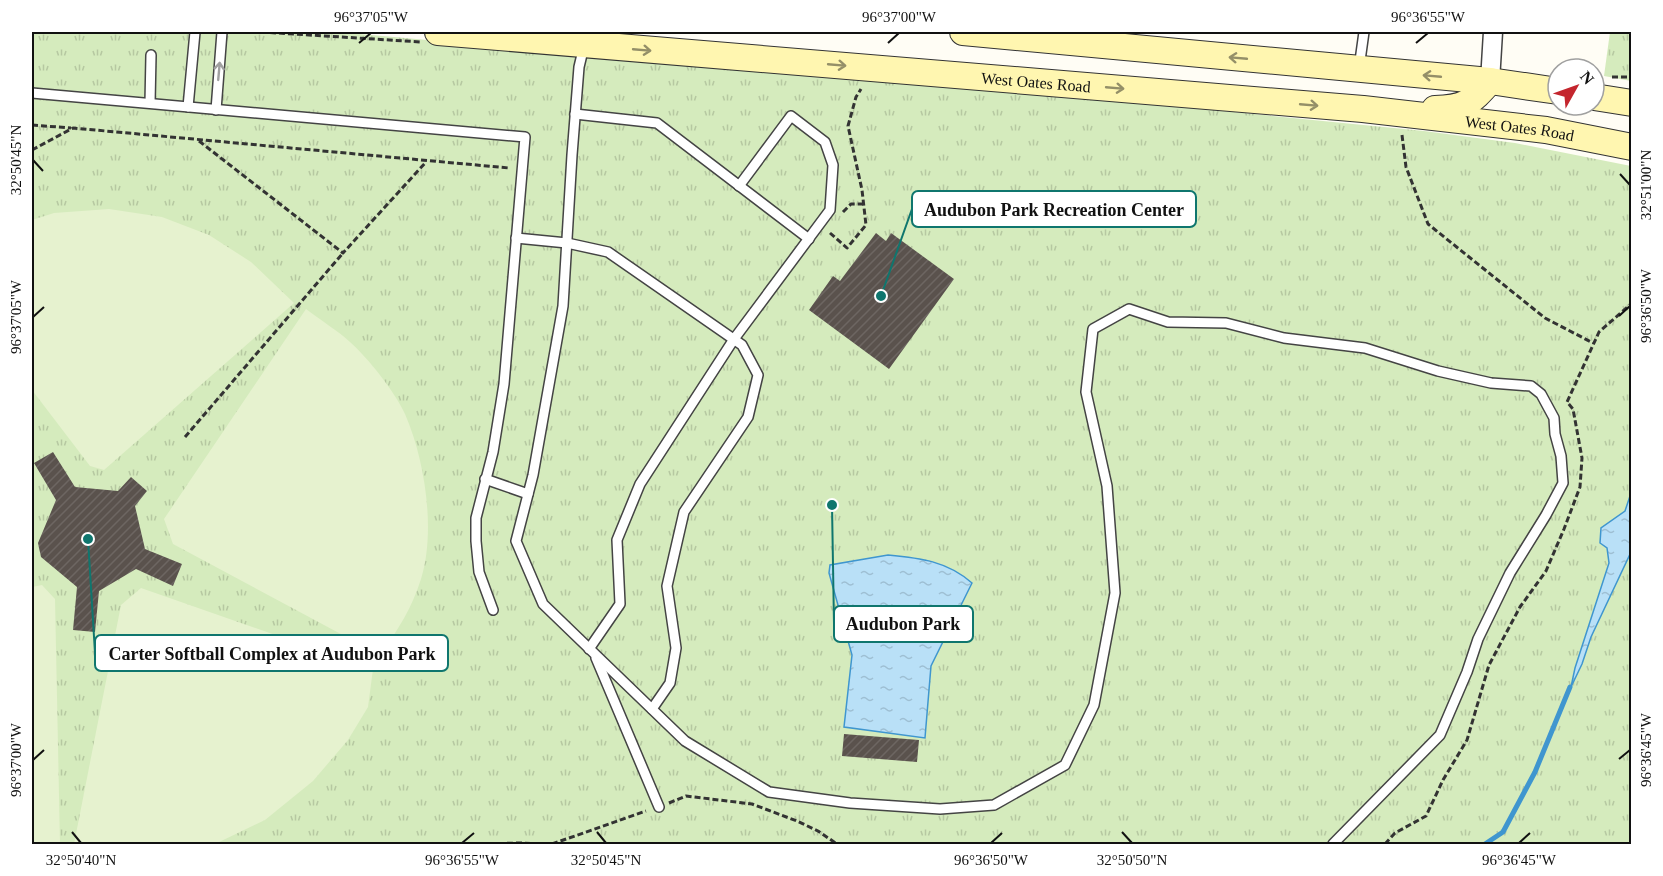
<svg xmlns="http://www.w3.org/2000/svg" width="1663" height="876" font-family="'Times New Roman',serif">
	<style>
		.park { fill: url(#park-tufts) }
		.pitch { fill: #e6f2cf }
		.water { fill: url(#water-ripples); stroke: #3f96cf; stroke-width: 1.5 }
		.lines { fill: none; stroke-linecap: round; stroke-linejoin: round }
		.stream { stroke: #3f96cf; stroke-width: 5 }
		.building { fill: url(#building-hatch) }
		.service-casing { stroke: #444; stroke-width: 12 }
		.minor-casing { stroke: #444; stroke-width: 21 }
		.secondary-casing { stroke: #333; stroke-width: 28 }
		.path { stroke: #333; stroke-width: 3; stroke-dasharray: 6 3; stroke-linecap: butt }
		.service { stroke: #fff; stroke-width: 9 }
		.minor { stroke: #fff; stroke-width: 18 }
		.secondary { stroke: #fff6b0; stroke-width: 26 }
		.oneway { stroke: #948f68 }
		.oneway2 { stroke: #a0a0a0 }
		.ticks { fill: none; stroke: #111; stroke-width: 2 }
		.labels { text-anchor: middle; stroke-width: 6; stroke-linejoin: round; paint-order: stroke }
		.street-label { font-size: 16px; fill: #111; stroke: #fff }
		.leader { fill: none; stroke: #0f766e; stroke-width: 2 }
		.callout-dot { fill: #0f766e; stroke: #fff; stroke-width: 2 }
		.callout { fill: #fff; stroke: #0f766e; stroke-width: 2 }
		.callout-label { font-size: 18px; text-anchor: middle; font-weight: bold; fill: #111 }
		.neatline { fill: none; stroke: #111; stroke-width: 2 }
		.ticks-label { font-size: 15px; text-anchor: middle; fill: #111 }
	</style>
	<defs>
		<pattern id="park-tufts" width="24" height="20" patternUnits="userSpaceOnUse" patternTransform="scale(1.5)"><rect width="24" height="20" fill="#d5ebbd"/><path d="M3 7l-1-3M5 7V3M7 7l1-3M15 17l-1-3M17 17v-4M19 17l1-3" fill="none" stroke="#b6c8a1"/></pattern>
		<pattern id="water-ripples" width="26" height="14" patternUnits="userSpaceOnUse" patternTransform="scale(1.5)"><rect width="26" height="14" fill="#b9e0f7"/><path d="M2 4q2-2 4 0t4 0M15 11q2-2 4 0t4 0" fill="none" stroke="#9ebfd3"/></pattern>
		<pattern id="building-hatch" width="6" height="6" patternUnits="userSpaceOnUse" patternTransform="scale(1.5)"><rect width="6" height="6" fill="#5a524d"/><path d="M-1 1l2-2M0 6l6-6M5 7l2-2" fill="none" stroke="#6d6662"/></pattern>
	</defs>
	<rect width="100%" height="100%" fill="#fffdf5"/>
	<g class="park">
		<polygon points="32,32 337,32 1153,104 1424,131 1515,143 1631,166 1631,844 32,844"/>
		<polygon points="1610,32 1631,32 1631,81 1604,76"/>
	</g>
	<g class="pitch">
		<polygon points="109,209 162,217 209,235 251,262 294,303 104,470 90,466 32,390 32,220 54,213"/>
		<path d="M306,309c14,11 31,21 44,33 18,16 45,50 55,72 20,46 31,117 16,165 -9,29 -23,51 -41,76l-207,-111 -9,-25z"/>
		<polygon points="42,585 55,599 60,844 32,844 32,587"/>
		<polygon points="141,588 373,669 368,707 348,740 313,781 265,820 215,844 74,844 121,605"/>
	</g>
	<g class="water">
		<polygon points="1631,493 1631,552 1591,637 1582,664 1571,687 1575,668 1609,563 1607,548 1600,543 1601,528 1625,511"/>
		<path d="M888,555c32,3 59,6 84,28l-41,83 -6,72 -81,-11 8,-72 -23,-82 1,-8z"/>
	</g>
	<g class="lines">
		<polyline class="stream" points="1485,844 1503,832 1535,772 1570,687"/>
	</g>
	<g class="building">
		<polygon points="876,233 886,241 891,233 954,279 889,369 809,310 833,276 840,281"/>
		<polygon points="53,452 75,487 118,491 131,477 147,491 135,506 145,549 182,564 173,586 136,569 99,591 95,632 73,630 77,587 41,557 38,543 56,500 34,463"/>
		<polygon points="844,734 919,740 917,762 842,756"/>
	</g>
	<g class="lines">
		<defs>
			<g id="service">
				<polyline points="584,46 579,67 572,155 563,306 533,475 516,541 543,604 685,741 769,792 850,803 940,809 994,805 1065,765 1094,705 1115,593 1107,486 1086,392 1093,329 1129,309 1168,322 1226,323 1284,338 1365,348 1438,371 1491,383 1531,386 1541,394 1554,418 1555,434 1561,456 1563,483 1546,515 1510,573 1478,639 1467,672 1440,735 1333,844"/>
				<polyline points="1359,68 1364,32"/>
				<polyline points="32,93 525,137 504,384 493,452 476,518 476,541 479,572 493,610"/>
				<polyline points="150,103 151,55"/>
				<polyline points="188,107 195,32"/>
				<polyline points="216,110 222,32"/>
				<polyline points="575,114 657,123 809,239"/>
				<polyline points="516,238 567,243 608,252 742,345 758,375 748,417 684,512 667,586 676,648 670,683 652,709"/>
				<polyline points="485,479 528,494"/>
				<polyline points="589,649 620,604 617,540 640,484 734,339 830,210 833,165 825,142 791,116 739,186"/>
				<polyline points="596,658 659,807"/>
			</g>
			<polyline id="minor" points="1490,81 1493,32"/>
			<g id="secondary">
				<path id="s1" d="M438,32l925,77 183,21 86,17"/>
				<polyline points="963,32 1490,81 1558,91"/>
				<polyline points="1594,97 1632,103"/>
				<path d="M1435,109c31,-1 35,-6 55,-28"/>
			</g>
		</defs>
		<use href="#service" class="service-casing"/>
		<use href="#minor" class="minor-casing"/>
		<use href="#secondary" class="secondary-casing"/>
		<g class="path">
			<polyline points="261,32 421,42"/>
			<polyline points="1612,77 1632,77"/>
			<polyline points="32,125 71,128"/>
			<polyline points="1402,135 1406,167 1428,224 1545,318 1593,343"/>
			<polyline points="199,141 343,253 426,162"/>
			<polyline points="32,150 73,128 509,168"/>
			<polyline points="843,212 851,204 863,204"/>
			<polyline points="830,233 847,248 866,225 862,190 848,126 856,97 861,89"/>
			<polyline points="32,432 32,433"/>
			<polyline points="185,437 343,253"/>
			<polyline points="669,803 686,796 752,804 797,821 818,831 837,844"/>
			<polyline points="480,844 520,843 542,844"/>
			<polyline points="552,844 646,811"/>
			<polyline points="1385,844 1395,833 1426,816 1443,780 1467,740 1489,665 1520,607 1546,571 1564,529 1580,487 1582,458 1573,409 1567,402 1599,332 1632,303"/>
		</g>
		<use href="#service" class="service"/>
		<use href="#minor" class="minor"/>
		<use href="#secondary" class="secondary"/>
	</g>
	<defs><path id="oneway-shaft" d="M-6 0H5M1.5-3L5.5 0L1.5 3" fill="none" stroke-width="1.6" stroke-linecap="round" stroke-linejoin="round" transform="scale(1.5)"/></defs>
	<g class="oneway">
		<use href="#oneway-shaft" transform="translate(642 50) rotate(5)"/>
		<use href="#oneway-shaft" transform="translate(1238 58) rotate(-175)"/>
		<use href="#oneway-shaft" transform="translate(837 65) rotate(5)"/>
		<use href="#oneway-shaft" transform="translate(1432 76) rotate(-175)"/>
		<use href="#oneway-shaft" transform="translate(1115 88) rotate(5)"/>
		<use href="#oneway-shaft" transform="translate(1309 105) rotate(5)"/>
	</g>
	<use class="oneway2" href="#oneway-shaft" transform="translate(219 71) rotate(-85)"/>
	<path class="ticks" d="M359,43l12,-10M888,43l11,-10M1416,43l12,-10M33,160l10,11M1620,174l10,11M1619,316l11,-10M33,317l11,-10M1619,759l11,-9M33,760l11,-10M72,832l9,11M597,832l9,11M1122,832l10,11M462,843l12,-10M991,843l11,-10M1519,843l11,-10"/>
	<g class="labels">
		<g class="street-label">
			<text dy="6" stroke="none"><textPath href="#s1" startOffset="600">West Oates Road</textPath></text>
			<text dy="6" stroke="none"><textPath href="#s1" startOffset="1086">West Oates Road</textPath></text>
		</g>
	</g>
	<path class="leader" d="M881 296L912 209M832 505L834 624M88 539L95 653"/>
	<g class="callout-dot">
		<circle cx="881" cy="296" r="6"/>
		<circle cx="832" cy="505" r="6"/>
		<circle cx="88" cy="539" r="6"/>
	</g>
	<g class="callout">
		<rect x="912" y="191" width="284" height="36" rx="6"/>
		<rect x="834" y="606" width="139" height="36" rx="6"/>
		<rect x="95" y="635" width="353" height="36" rx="6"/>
	</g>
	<g class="callout-label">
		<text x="1054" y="216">Audubon Park Recreation Center</text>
		<text x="903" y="630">Audubon Park</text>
		<text x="272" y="660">Carter Softball Complex at Audubon Park</text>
	</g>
	<rect width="1663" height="876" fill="none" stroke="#ffffff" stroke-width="66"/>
	<g transform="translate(1576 87) rotate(50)"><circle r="28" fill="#ffffff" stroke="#a0a0a0" stroke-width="1.5"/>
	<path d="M0-4.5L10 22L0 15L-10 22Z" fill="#c4262e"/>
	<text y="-9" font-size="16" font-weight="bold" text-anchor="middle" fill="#111111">N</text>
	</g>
	<rect x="33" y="33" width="1597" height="810" class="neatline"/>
	<g class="ticks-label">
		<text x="371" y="22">96°37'05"W</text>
		<text x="899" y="22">96°37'00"W</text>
		<text x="1428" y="22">96°36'55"W</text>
		<text transform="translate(16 160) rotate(-90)" y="5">32°50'45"N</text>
		<text transform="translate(1646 185) rotate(-90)" y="5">32°51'00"N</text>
		<text transform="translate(1646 306) rotate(-90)" y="5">96°36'50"W</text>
		<text transform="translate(16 317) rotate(-90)" y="5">96°37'05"W</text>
		<text transform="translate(1646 750) rotate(-90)" y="5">96°36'45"W</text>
		<text transform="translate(16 760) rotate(-90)" y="5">96°37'00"W</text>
		<text x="81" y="865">32°50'40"N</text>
		<text x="462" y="865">96°36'55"W</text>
		<text x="606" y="865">32°50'45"N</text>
		<text x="991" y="865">96°36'50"W</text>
		<text x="1132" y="865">32°50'50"N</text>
		<text x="1519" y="865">96°36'45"W</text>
	</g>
</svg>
